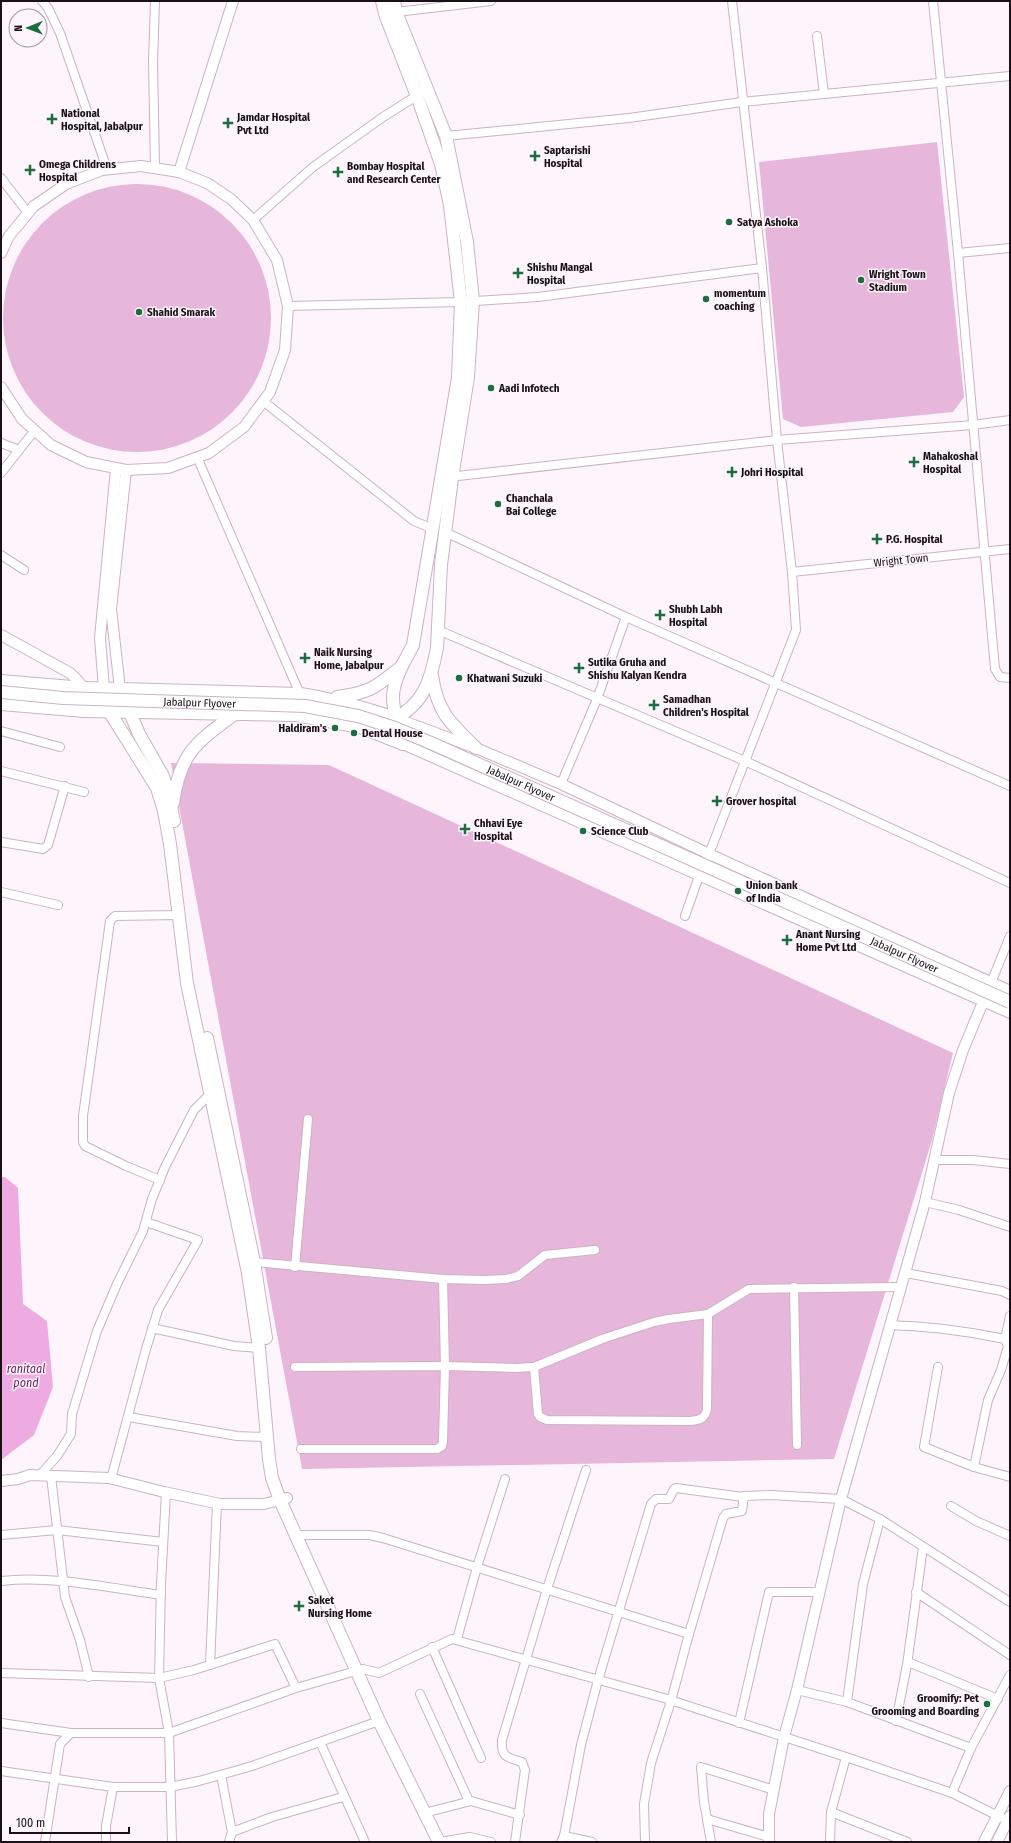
<svg xmlns="http://www.w3.org/2000/svg" width="1011" height="1843" font-family="'Fira Sans Condensed',sans-serif">
	<style>
		.green { fill: #e6b6db }
		.water { fill: #eeabe1 }
		.lines { fill: none; stroke-linecap: round; stroke-linejoin: round }
		.minor-casing { stroke: #cbb3c5; stroke-width: 10 }
		.tertiary-casing { stroke: #cbb3c5; stroke-width: 12 }
		.primary-casing { stroke: #cbb3c5; stroke-width: 14 }
		.minor { stroke: #fff; stroke-width: 8 }
		.tertiary { stroke: #fff; stroke-width: 10 }
		.primary { stroke: #fff; stroke-width: 12 }
		.primary-bridge-casing { stroke: #cbb3c5; stroke-width: 14; stroke-linecap: butt }
		.primary-bridge { stroke: #fff; stroke-width: 12 }
		.poi-dot { fill: #1a6e3f; stroke: #fef4fb; stroke-width: 1.5 }
		.labels { text-anchor: middle; stroke-width: 3; stroke-linejoin: round; paint-order: stroke }
		.poi-label { font-size: 11px; font-weight: bold; fill: #191117; stroke: #fef4fb; text-anchor: start }
		.street-label { font-size: 11px; fill: #191117; stroke: #fef4fb }
		.water-label { font-size: 12px; font-style: italic; fill: #702465; stroke: #fef4fb }
	</style>
	<rect width="100%" height="100%" fill="#fef4fb"/>
	<g class="green">
		<polygon points="937,142 964,397 953,412 801,427 783,419 759,162"/>
		<circle cx="137" cy="318" r="134"/>
		<polygon points="171,763 329,765 953,1053 932,1140 834,1459 302,1469"/>
	</g>
	<polygon class="water" points="1,1177 5,1177 18,1188 23,1304 47,1321 53,1387 34,1435 1,1460"/>
	<g class="lines">
		<defs>
			<g id="minor">
				<polyline points="42,1 48,8 60,33 107,169"/>
				<polyline points="155,1 153,62 155,168"/>
				<polyline points="933,1 958,253 995,669 1000,677 1010,678"/>
				<polyline points="392,14 396,12 491,1"/>
				<polyline points="817,36 824,94"/>
				<polyline points="446,136 629,118 742,102 1010,76"/>
				<polyline points="1,178 28,213"/>
				<polyline points="253,220 313,167 383,117 421,93"/>
				<polyline points="958,253 1010,248"/>
				<polyline points="288,306 461,302 538,297 762,268"/>
				<polyline points="263,401 414,521 433,529"/>
				<polyline points="1,443 19,450"/>
				<polyline points="197,457 300,694"/>
				<polyline points="1,473 35,430"/>
				<polyline points="449,477 777,440 973,425 1010,420"/>
				<polyline points="445,532 626,617 1010,786"/>
				<polyline points="1,555 24,570"/>
				<polyline points="792,572 1010,549"/>
				<polyline points="438,630 745,761 1010,883"/>
				<polyline points="1,731 60,747"/>
				<polyline points="1,771 84,792"/>
				<polyline points="561,784 597,699 626,617"/>
				<polyline points="1,842 43,849 48,845 65,786"/>
				<polyline points="1,892 58,905"/>
				<polyline points="685,916 699,876 709,854 796,630 792,572 777,440 762,268 732,1"/>
				<polyline points="991,983 1010,936"/>
				<polyline points="934,1160 973,1160 1010,1164"/>
				<polyline points="160,1180 126,1166 85,1146 83,1142 83,1116 110,921 115,916 178,915"/>
				<polyline points="925,1202 959,1210 1010,1227"/>
				<polyline points="254,1262 443,1279 484,1280 506,1279 518,1276 545,1255 595,1250"/>
				<polyline points="295,1267 308,1119"/>
				<polyline points="906,1273 1002,1291 1010,1295"/>
				<polyline points="443,1279 445,1366 516,1368 534,1367 602,1339 654,1322 669,1319 708,1314 749,1289 901,1287"/>
				<polyline points="794,1287 797,1445"/>
				<path d="M889,1325c40,1 78,6 116,14l3,7 -7,24 -13,30 -14,67"/>
				<polyline points="152,1328 234,1346 259,1348"/>
				<polyline points="1005,1339 1010,1316"/>
				<polyline points="295,1367 445,1366 443,1441 442,1446 437,1449 301,1449"/>
				<path d="M534,1367l4,47 2,3 7,3 143,1c10,-1 14,-2 17,-11l1,-96"/>
				<polyline points="938,1367 924,1447 974,1467 1010,1477"/>
				<polyline points="129,1417 237,1436 266,1437"/>
				<polyline points="40,1475 57,1456 71,1434 72,1414 97,1331 117,1284 143,1231 152,1199 165,1167 194,1110 211,1093"/>
				<polyline points="51,1476 65,1597 80,1640 89,1677"/>
				<polyline points="111,1479 146,1349 158,1310 198,1240 146,1222"/>
				<polyline points="166,1493 161,1584 159,1678 169,1733 172,1842"/>
				<polyline points="951,1506 976,1521 1010,1536"/>
				<polyline points="1,1535 57,1530 163,1542"/>
				<polyline points="303,1535 369,1535 383,1538 689,1634"/>
				<path d="M1,1581c51,-6 109,7 160,14"/>
				<polyline points="916,1592 1010,1655"/>
				<polyline points="457,1639 477,1567 505,1479"/>
				<polyline points="432,1647 481,1758"/>
				<polyline points="908,1662 998,1699"/>
				<polyline points="210,1665 217,1503"/>
				<polyline points="1,1673 159,1678 194,1670 275,1644 296,1688"/>
				<polyline points="797,1690 847,1702 971,1748"/>
				<polyline points="420,1694 469,1801"/>
				<polyline points="847,1702 863,1584 880,1519"/>
				<polyline points="896,1721 907,1665 923,1547"/>
				<polyline points="1,1723 71,1733"/>
				<polyline points="739,1723 769,1592 819,1592"/>
				<polyline points="320,1742 365,1842"/>
				<polyline points="1,1771 113,1787 170,1787 199,1781 252,1766 379,1721"/>
				<polyline points="221,1775 232,1832"/>
				<polyline points="952,1793 971,1748 1010,1675"/>
				<polyline points="432,1811 471,1801 520,1815"/>
				<polyline points="831,1812 907,1842"/>
				<polyline points="707,1819 769,1837"/>
				<polyline points="564,1836 592,1842"/>
				<polyline points="45,1842 60,1744 71,1733 169,1733 296,1688 356,1671 363,1669 379,1673 452,1639 664,1698 846,1757 952,1793 1010,1822"/>
				<polyline points="106,1842 106,1826 113,1787"/>
				<polyline points="229,1842 232,1832 272,1817 343,1797"/>
				<polyline points="439,1842 470,1837 491,1842"/>
				<path d="M515,1842l10,-72 -3,-8c-15,-5 -21,-4 -20,-22l45,-151 39,-119"/>
				<polyline points="561,1842 564,1836 581,1745 598,1680 651,1504 656,1499 669,1499 674,1489 676,1488 743,1497"/>
				<polyline points="645,1842 644,1804 651,1763 671,1701 689,1634 723,1518 726,1514 742,1511 744,1496 771,1495 841,1499 880,1519 1010,1602"/>
				<polyline points="711,1842 704,1802 701,1767 774,1790"/>
				<polyline points="830,1842 831,1812 846,1757"/>
			</g>
			<g id="tertiary">
				<polyline points="179,172 233,1"/>
				<polyline points="1,253 9,236 34,206 66,184 102,170 141,166 179,172 207,183 231,199 253,220 277,260 288,306 285,350 270,392 244,427 209,453 168,468 126,470 86,462 51,445 22,419 1,387"/>
				<path d="M1,635l69,38c16,14 14,17 15,38"/>
				<polyline points="104,689 100,638 116,469"/>
				<polyline points="120,689 111,609 126,470"/>
				<polyline points="398,719 476,748 561,784 709,854 1010,991"/>
				<polyline points="403,744 1010,1013"/>
				<polyline points="1,1481 18,1479 30,1475 109,1478 164,1492 220,1504 264,1504 287,1498"/>
				<polyline points="769,1842 769,1814 784,1737 797,1690 841,1499 925,1202 949,1093 963,1050 991,983"/>
				<polyline points="984,1842 1010,1791"/>
				<polyline points="997,1842 1010,1816"/>
			</g>
			<g id="primary">
				<path d="M382,1l4,16 31,79 24,68 9,41 11,97 -3,76 -45,267c-7,14 -16,27 -19,43 -4,17 5,39 9,56"/>
				<path d="M432,675c5,37 18,48 44,73"/>
				<path d="M1,681l83,7 216,6c34,5 65,14 98,25"/>
				<polyline points="104,689 109,711 157,788 164,811 170,844 187,983 248,1273 259,1348 269,1459 272,1478 280,1500 379,1721 439,1842"/>
				<polyline points="120,689 139,734 163,776 168,792 174,821"/>
				<path d="M337,697c33,-4 39,-10 64,-30"/>
				<polyline points="1,704 85,711 296,715 360,727 403,744"/>
				<path d="M373,731c45,-23 54,-33 64,-83l4,-83 11,-87 16,-101 5,-76 -6,-59 -21,-106 -50,-124 -2,-11"/>
				<path d="M173,803c7,-51 24,-61 63,-90"/>
				<polyline points="207,1038 254,1262 266,1338"/>
			</g>
		</defs>
		<use href="#minor" class="minor-casing"/>
		<use href="#tertiary" class="tertiary-casing"/>
		<use href="#primary" class="primary-casing"/>
		<use href="#minor" class="minor"/>
		<use href="#tertiary" class="tertiary"/>
		<use href="#primary" class="primary"/>
		<defs>
			<g id="primary-bridge">
				<path id="s1" d="M1,692l62,6 242,8 53,10 37,12 36,15 579,259"/>
			</g>
		</defs>
		<use href="#primary-bridge" class="primary-bridge-casing"/>
		<use href="#primary-bridge" class="primary-bridge"/>
	</g>
	<g class="poi-dot">
		<path d="M50 113h4v4h4v4h-4v4h-4v-4h-4v-4h4z"/>
		<path d="M226 117h4v4h4v4h-4v4h-4v-4h-4v-4h4z"/>
		<path d="M533 150h4v4h4v4h-4v4h-4v-4h-4v-4h4z"/>
		<path d="M28 164h4v4h4v4h-4v4h-4v-4h-4v-4h4z"/>
		<path d="M336 166h4v4h4v4h-4v4h-4v-4h-4v-4h4z"/>
		<circle cx="729" cy="222" r="4"/>
		<path d="M516 267h4v4h4v4h-4v4h-4v-4h-4v-4h4z"/>
		<circle cx="861" cy="280" r="4"/>
		<circle cx="706" cy="299" r="4"/>
		<circle cx="139" cy="312" r="4"/>
		<circle cx="491" cy="388" r="4"/>
		<path d="M912 456h4v4h4v4h-4v4h-4v-4h-4v-4h4z"/>
		<path d="M730 466h4v4h4v4h-4v4h-4v-4h-4v-4h4z"/>
		<circle cx="498" cy="504" r="4"/>
		<path d="M875 533h4v4h4v4h-4v4h-4v-4h-4v-4h4z"/>
		<path d="M658 609h4v4h4v4h-4v4h-4v-4h-4v-4h4z"/>
		<path d="M303 652h4v4h4v4h-4v4h-4v-4h-4v-4h4z"/>
		<path d="M577 662h4v4h4v4h-4v4h-4v-4h-4v-4h4z"/>
		<circle cx="459" cy="678" r="4"/>
		<path d="M652 699h4v4h4v4h-4v4h-4v-4h-4v-4h4z"/>
		<circle cx="335" cy="728" r="4"/>
		<circle cx="354" cy="733" r="4"/>
		<path d="M715 795h4v4h4v4h-4v4h-4v-4h-4v-4h4z"/>
		<path d="M463 823h4v4h4v4h-4v4h-4v-4h-4v-4h4z"/>
		<circle cx="583" cy="831" r="4"/>
		<circle cx="738" cy="891" r="4"/>
		<path d="M785 934h4v4h4v4h-4v4h-4v-4h-4v-4h4z"/>
		<path d="M297 1600h4v4h4v4h-4v4h-4v-4h-4v-4h4z"/>
		<circle cx="987" cy="1704" r="4"/>
	</g>
	<g class="labels">
		<g class="poi-label">
			<text x="61" y="117">National<tspan x="61" dy="13">Hospital, Jabalpur</tspan></text>
			<text x="237" y="121">Jamdar Hospital<tspan x="237" dy="13">Pvt Ltd</tspan></text>
			<text x="544" y="154">Saptarishi<tspan x="544" dy="13">Hospital</tspan></text>
			<text x="39" y="168">Omega Childrens<tspan x="39" dy="13">Hospital</tspan></text>
			<text x="347" y="170">Bombay Hospital<tspan x="347" dy="13">and Research Center</tspan></text>
			<text x="737" y="226">Satya Ashoka</text>
			<text x="527" y="271">Shishu Mangal<tspan x="527" dy="13">Hospital</tspan></text>
			<text x="869" y="278">Wright Town<tspan x="869" dy="13">Stadium</tspan></text>
			<text x="714" y="297">momentum<tspan x="714" dy="13">coaching</tspan></text>
			<text x="147" y="316">Shahid Smarak</text>
			<text x="499" y="392">Aadi Infotech</text>
			<text x="923" y="460">Mahakoshal<tspan x="923" dy="13">Hospital</tspan></text>
			<text x="741" y="476">Johri Hospital</text>
			<text x="506" y="502">Chanchala<tspan x="506" dy="13">Bai College</tspan></text>
			<text x="886" y="543">P.G. Hospital</text>
			<text x="669" y="613">Shubh Labh<tspan x="669" dy="13">Hospital</tspan></text>
			<text x="314" y="656">Naik Nursing<tspan x="314" dy="13">Home, Jabalpur</tspan></text>
			<text x="588" y="666">Sutika Gruha and<tspan x="588" dy="13">Shishu Kalyan Kendra</tspan></text>
			<text x="467" y="682">Khatwani Suzuki</text>
			<text x="663" y="703">Samadhan<tspan x="663" dy="13">Children's Hospital</tspan></text>
			<text x="327" y="732" text-anchor="end">Haldiram's</text>
			<text x="362" y="737">Dental House</text>
			<text x="726" y="805">Grover hospital</text>
			<text x="474" y="827">Chhavi Eye<tspan x="474" dy="13">Hospital</tspan></text>
			<text x="591" y="835">Science Club</text>
			<text x="746" y="889">Union bank<tspan x="746" dy="13">of India</tspan></text>
			<text x="796" y="938">Anant Nursing<tspan x="796" dy="13">Home Pvt Ltd</tspan></text>
			<text x="308" y="1604">Saket<tspan x="308" dy="13">Nursing Home</tspan></text>
			<text x="979" y="1702" text-anchor="end">Groomify: Pet<tspan x="979" dy="13">Grooming and Boarding</tspan></text>
		</g>
		<g class="street-label">
			<text transform="translate(901 560) rotate(-6)" y="4">Wright Town</text>
			<text dy="4" stroke="none"><textPath href="#s1" startOffset="199">Jabalpur Flyover</textPath></text>
			<text dy="4" stroke="none"><textPath href="#s1" startOffset="535">Jabalpur Flyover</textPath></text>
			<text dy="4" stroke="none"><textPath href="#s1" startOffset="955">Jabalpur Flyover</textPath></text>
		</g>
		<g class="water-label">
			<text x="26" y="1373">ranitaal<tspan x="26" dy="14">pond</tspan></text>
		</g>
	</g>
	<rect width="1011" height="1843" fill="none" stroke="#191117" stroke-width="4"/>
	<g transform="translate(28 28) rotate(269)"><circle r="19" fill="#fef4fb" stroke="#a299a0"/>
	<path d="M0-3L7 15L0 10L-7 15Z" fill="#1a6e3f"/>
	<text y="-6" font-size="11" font-weight="bold" text-anchor="middle" fill="#191117">N</text>
	</g>
	<path d="M10 1827v6h119v-6" fill="none" stroke="#191117" stroke-width="2"/>
	<text x="16" y="1827" font-size="12" fill="#191117" stroke="#fef4fb" stroke-width="3" paint-order="stroke">100 m</text>
</svg>
